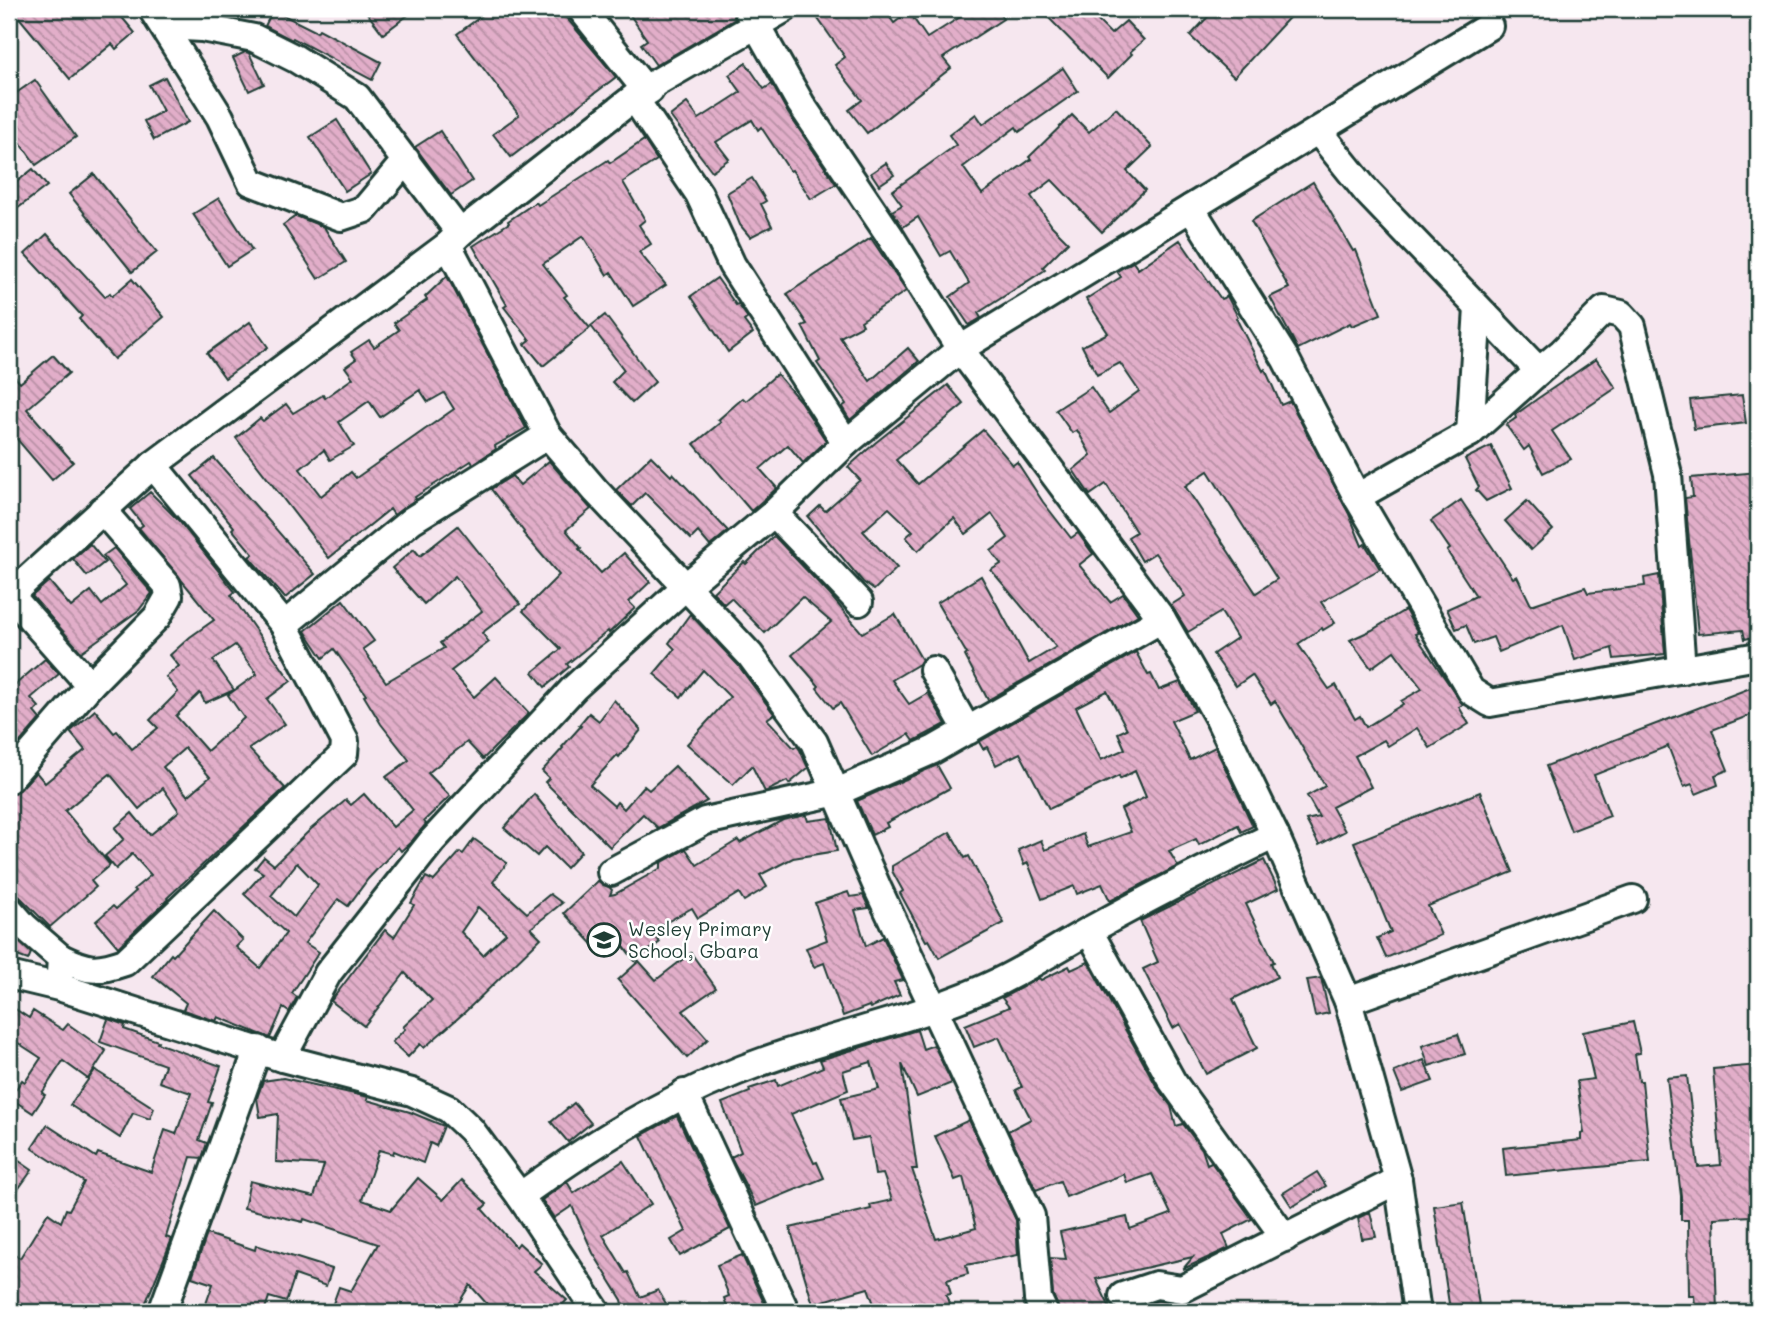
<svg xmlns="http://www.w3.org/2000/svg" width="1767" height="1321" font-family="Mali,sans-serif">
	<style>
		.building { fill: url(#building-back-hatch); stroke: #1f3d34; stroke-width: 2; fill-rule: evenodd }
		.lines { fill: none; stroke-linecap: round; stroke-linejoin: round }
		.minor-casing { stroke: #1f3d34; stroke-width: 32 }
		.minor { stroke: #fff; stroke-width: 26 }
		.labels { text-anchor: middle; stroke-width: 5; stroke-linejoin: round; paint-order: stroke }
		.poi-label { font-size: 19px; fill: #1f3d34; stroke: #fff; text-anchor: start }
	</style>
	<defs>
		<pattern id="building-back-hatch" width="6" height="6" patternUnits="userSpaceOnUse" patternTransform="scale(1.75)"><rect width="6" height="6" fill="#e2aec9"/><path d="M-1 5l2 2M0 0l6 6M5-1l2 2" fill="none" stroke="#b78fa4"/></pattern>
	</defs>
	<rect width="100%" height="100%" fill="#f6e7ef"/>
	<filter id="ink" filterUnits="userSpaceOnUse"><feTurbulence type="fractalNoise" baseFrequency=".0143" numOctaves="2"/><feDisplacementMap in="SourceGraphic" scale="14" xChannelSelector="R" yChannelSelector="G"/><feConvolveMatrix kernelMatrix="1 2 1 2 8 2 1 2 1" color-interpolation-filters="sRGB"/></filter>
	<g filter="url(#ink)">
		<g class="building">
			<polygon points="12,9 115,9 135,33 116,49 112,44 70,79"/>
			<polygon points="364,9 416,9 383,34"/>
			<polygon points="491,9 559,9 616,77 511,157 493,134 519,115 457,34"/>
			<polygon points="626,9 731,9 735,19 656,65 641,44 647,40"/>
			<polygon points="811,9 884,9 894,23 909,12 927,38 973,9 996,9 1003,19 943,58 951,68 867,133 849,110 862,100 835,65 845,57"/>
			<polygon points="1040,9 1086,9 1111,34 1126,21 1144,40 1130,52 1132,54 1108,78"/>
			<polygon points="1215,9 1297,9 1234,77 1190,36"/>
			<polygon points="273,10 317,32 319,29 381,62 372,80 293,38 292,40 265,26"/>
			<polygon points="245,52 249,53 264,84 249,91 233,58"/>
			<polygon points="746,63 764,89 772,84 788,113 836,184 811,199 792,170 790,171 761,127 758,130 752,120 716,142 729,159 712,171 670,116 687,103 699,119 741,92 729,75"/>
			<polygon points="1063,68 1078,91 1019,132 1016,127 963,167 982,194 1031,159 1029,157 1072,115 1089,132 1116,108 1152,147 1127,171 1145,190 1102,232 1052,180 1031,196 1052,226 1068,242 1043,267 1045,270 978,313 981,318 969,325 950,297 969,283 950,251 941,256 918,217 903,227 892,211 902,205 892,191 956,145 949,135 976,114 983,124"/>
			<polygon points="165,77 188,122 154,140 144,121 163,111 149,85"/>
			<polygon points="35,80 76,137 36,165 9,126 9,98"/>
			<polygon points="337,120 371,174 345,191 310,137"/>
			<polygon points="440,131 472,181 451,195 415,147"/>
			<polygon points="644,140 657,160 623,182 645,220 639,225 651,244 639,252 666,285 633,306 611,272 607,275 583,236 543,264 567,295 564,297 590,328 543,366 525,344 530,340 504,307 507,305 473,246 509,223 508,221 536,202 538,205 608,160 610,163"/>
			<polygon points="886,163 894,175 879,185 871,173"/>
			<polygon points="33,169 47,186 18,208 9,197 9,188"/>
			<polygon points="94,174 157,252 132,272 69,194"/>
			<polygon points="752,178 766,201 761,204 772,226 750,237 740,225 727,193"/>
			<polygon points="1313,182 1353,251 1356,250 1381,314 1352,326 1350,323 1298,349 1270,297 1289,288 1251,221"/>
			<polygon points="219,198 252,250 227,266 193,214"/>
			<polygon points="296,216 324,227 346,262 318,279 283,225"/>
			<polygon points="47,234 105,297 110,293 112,296 132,279 164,317 114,359 79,319 82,316 25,254"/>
			<polygon points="871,238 906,291 861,321 863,325 840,337 870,381 908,348 919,361 850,420 842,407 846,404 817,363 820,361 802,326 807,324 787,294"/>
			<path d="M1180,240l41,59 6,-3 11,21 -2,1 27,53 2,-2 16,36 9,-4 59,113 13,32 3,-2 15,25 -59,33 14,21 -12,7 -1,-2 -24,16 31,45 7,-4 19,34 5,-3 6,11 37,-23 -2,-3 21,-12 -28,-38 -23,17 -21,-28 22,-10 33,-20 13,23 -3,1 48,71 -4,2 10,17 -39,24 -13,-20 -29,18 -4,-6 -29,16 16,31 -39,20 13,24 -26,14 -13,-25 13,-3 -12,-21 18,-10 -50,-85 -4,3 -19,-29 -16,11 -23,-32 24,-16 -16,-26 -33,20 -17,-27 14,-9 -30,-43 -13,8 -14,-24 8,-5 -30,-48 -16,11 -17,-25 18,-15 -14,-25 -5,3 -16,-23 35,-23 18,26 30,-22 -19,-28 -23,12 -15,-29 26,-13 -22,-34 35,-22 -4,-6 16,-9 5,7zM1208,471l69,108 -21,14 -71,-107z"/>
			<path d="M447,276l79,152 -31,18 1,3 -23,15 -2,-3 -56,36 1,2 -22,16 -4,-6 -61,49 -93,-120 24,-20 3,3 23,-17 7,9 30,-18 2,3 28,-20 -8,-11 11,-8 -5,-7 18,-12 5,7 25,-17 -5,-7 33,-23 -2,-3zM420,390l8,12 16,-9 10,16 -98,69 -5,-6 -30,24 -21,-27 24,-19 6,10 24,-14 -15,-24 30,-21 11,16z"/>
			<polygon points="717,278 736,305 738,304 748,318 744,321 753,333 728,352 691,296"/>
			<polygon points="605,315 655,382 632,403 612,382 624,370 591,326"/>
			<polygon points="250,322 268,347 225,378 207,353"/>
			<polygon points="53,355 69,373 27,409 73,462 52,480 9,430 9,370 20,383"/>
			<polygon points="1596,359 1616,388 1552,431 1571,459 1543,473 1529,446 1524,450 1506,425 1516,418 1515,415 1537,399"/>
			<polygon points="777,374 800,401 826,441 803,463 788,445 760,469 777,488 751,511 694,444 721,422 718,420 743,398 746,401"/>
			<polygon points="948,385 964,404 896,460 918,484 983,430 1013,465 1017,462 1043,502 1071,538 1078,533 1093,554 1079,565 1110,602 1123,594 1138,615 988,700 965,656 967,654 937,603 981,576 1029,663 1056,647 991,570 1001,564 991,551 1008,538 992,514 966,534 954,518 918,551 906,537 913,531 889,508 863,531 897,568 874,590 863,582 808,517 820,506 825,511 860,480 848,467 875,443"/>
			<polygon points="1742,395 1746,423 1694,429 1690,400"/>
			<polygon points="1491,446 1512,488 1486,501 1476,490 1479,487 1465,459"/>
			<polygon points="651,456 671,476 673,473 728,531 710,546 698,532 691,539 645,493 632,506 616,490"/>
			<polygon points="214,458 315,574 285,598 249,557 253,554 232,529 234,527 192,476"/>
			<polygon points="549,461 591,509 566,530 581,548 579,549 601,573 624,553 650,582 629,602 635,608 609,633 608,631 567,664 569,667 545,687 533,672 561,649 523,611 559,575 523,533 524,532 491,489 512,476 520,485"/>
			<polygon points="1758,472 1758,636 1745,639 1743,630 1698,634 1685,498 1693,497 1691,478"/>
			<path d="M150,492l29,29 56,71 -4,3 60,86 -24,18 18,25 -36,25 36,39 -118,110 1,1 -50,48 -22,-26 17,-15 3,3 20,-18 -2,-2 17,-14 -19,-21 -16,15 -11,-13 19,-17 -9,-11 17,-15 18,22 29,-24 -16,-23 -24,21 -29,-35 -45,37 45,54 -19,16 5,6 -46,40 -41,-41v-92l11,-4 16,-18 9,11 40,-33 -15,-18 25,-22 19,23 3,-2 15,18 26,-21 -8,-8 28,-28 -12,-15 13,-11 -9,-11 20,-18 24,-17 -75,-92 4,-3 -13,-16zM235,645l22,29 -29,21 16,23 -37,33 -31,-35 24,-23 5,10 29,-13 -21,-30zM185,748l25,29 -22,19 -25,-29z"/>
			<polygon points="1461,500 1513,578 1517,576 1531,605 1585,587 1588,593 1645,586 1644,578 1659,575 1665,654 1614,659 1612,648 1575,660 1563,625 1499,652 1493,637 1474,644 1466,625 1456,629 1447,609 1476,596 1447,551 1450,549 1431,521"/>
			<polygon points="1527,501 1553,530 1531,550 1505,521"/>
			<path d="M458,526l62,78 -38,29 7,9 -38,29 23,26 22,-20 33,36 -46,46 -16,-17 -39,31 22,23 -26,25 2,3 -14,17 -11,10 -3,-4 -30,32 -20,27 -10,-7 -33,44 14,9 -27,41 5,4 -8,15 -6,-4 -13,30 -52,-21 -2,4 -33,-11 3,-7 -33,-27 18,-22 2,2 41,-45 29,29 -7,7 24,21 26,-35 -42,-39 19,-21 -8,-5 9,-11 10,8 37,-36 35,-29 5,5 13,-11 29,33 20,-17 -27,-33 23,-17 -28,-36 -17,-28 2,-1 -32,-46 -11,9 -18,-27 38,-31 31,41 -11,8 23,33 58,-34 -4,-5 42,-32 -27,-35 -31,28 -32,-36 22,-19 6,7zM297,863l21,22 -24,32 -23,-21z"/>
			<polygon points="774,536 830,595 862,633 895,614 922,660 919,664 892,680 909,704 928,693 946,724 914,741 909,734 872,756 840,703 833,708 817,688 819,686 792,655 831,622 802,597 765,633 731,598 724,604 713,592 744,562 746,564"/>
			<polygon points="90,544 105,562 87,576 73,559"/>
			<polygon points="114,548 152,593 139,610 81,652 32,596 49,581 71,607 91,591 102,605 126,585 103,556"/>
			<polygon points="690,614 738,665 774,714 767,719 794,748 797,746 800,750 808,768 789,784 787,781 765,792 752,766 733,785 687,744 730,697 703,670 681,697 654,674 675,649 669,643"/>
			<path d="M1136,652l12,23 3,-1 8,16 21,-8 15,29 -24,10 19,39 25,-13 38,79 -12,6 -3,-7 -39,20 -3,-6 -27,12 9,15 -68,35 -8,-17 -25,10 -3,-8 -32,13 -14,-36 -4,2 -6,-15 23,-10 4,10 38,-16 5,13 43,-15 -10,-23 25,-12 -11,-26 -15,8 -1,-3 -70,33 -29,-56 -24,12 -9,-18 -4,2 -4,-7zM1107,691l20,38 -9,4 7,16 -24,11 -25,-53z"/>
			<polygon points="45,659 59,674 31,698 39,707 34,712 40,719 9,755 9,690"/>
			<polygon points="1758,685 1758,712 1712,730 1728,770 1715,775 1718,785 1696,794 1692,784 1684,787 1668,746 1594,775 1610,816 1571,831 1546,766"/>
			<polygon points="614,700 641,730 619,757 617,755 590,785 614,806 617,802 624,809 644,786 649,790 675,766 707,801 658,828 643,814 610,847 545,782 549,778 542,771 563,748 562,747 581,726 579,725 589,713 599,721"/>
			<polygon points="937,765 950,788 886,823 888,827 872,835 857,801"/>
			<polygon points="1480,792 1513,872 1428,906 1441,935 1386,958 1377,938 1391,932 1354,842"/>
			<polygon points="534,794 581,852 566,868 545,847 537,856 504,828"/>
			<polygon points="806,815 808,821 830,818 837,851 793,858 760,875 767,887 744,901 739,893 698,918 692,908 651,931 660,942 635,961 618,939 602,954 564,913 598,881 610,888 612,890 610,895 615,894 661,868 661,863 686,849 697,865 738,840 740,843 783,820"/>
			<polygon points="950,832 965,858 969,856 1004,923 939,958 929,940 926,941 900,893 903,891 892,871 892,866"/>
			<path d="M474,839l33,24 -14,19 34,31 23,-19 12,9 -31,25 10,10 -76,74 -41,36 -4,-4 -12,13 -16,-15 13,-13 -2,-2 29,-27 -27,-27 -41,53 -33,-25 54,-71 9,7 20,-32 -3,-2 15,-26 8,4 26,-29 3,2zM478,907l28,26 -23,22 -22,-23z"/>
			<polygon points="1264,860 1278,889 1246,904 1274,962 1271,963 1277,977 1233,999 1257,1048 1206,1074 1180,1024 1173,1028 1143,969 1158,962 1140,921"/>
			<polygon points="848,892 850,897 863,895 869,908 855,910 866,946 883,937 903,980 894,982 900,995 870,1008 869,1006 843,1016 824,963 814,967 806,948 827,940 815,903"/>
			<polygon points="9,933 31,953 28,960 9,953"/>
			<polygon points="691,953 716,988 683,1011 708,1039 687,1058 618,980 639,961 656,980"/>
			<polygon points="1088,962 1158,1089 1171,1106 1176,1126 1183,1124 1202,1149 1207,1164 1211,1162 1252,1219 1223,1234 1229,1248 1183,1269 1193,1257 1096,1279 1112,1312 1060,1312 1053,1295 1050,1258 1066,1259 1060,1232 1127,1217 1130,1229 1171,1214 1152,1174 1127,1183 1124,1174 1066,1197 1060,1181 1036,1190 1008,1131 1031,1119 1016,1090 1022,1087 999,1037 974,1047 965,1025 1009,1007 1002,998 1039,978 1041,980 1069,966 1071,970"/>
			<polygon points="1321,978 1329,1013 1315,1016 1307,980"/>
			<polygon points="9,1005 29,1018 33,1011 63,1030 68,1024 106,1051 88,1079 63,1061 42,1093 45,1095 33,1113 10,1098 22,1080 25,1082 41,1058 9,1037"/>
			<polygon points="108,1019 125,1025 124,1029 158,1041 157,1043 221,1066 208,1102 212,1103 199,1140 207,1143 202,1158 191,1157 166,1237 172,1239 142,1312 70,1312 55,1307 49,1312 9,1312 9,1252 20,1258 48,1213 61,1222 66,1209 69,1210 84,1182 32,1148 47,1125 96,1157 98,1153 151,1172 165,1130 176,1134 191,1093 159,1082 165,1065 100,1042"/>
			<polygon points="1633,1022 1640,1053 1635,1054 1639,1081 1642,1081 1650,1162 1506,1176 1503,1148 1581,1140 1581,1134 1584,1133 1577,1081 1594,1079 1583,1032"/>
			<polygon points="917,1030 923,1049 934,1045 952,1083 917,1097 902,1064 917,1169 912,1169 936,1239 976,1228 963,1177 955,1180 935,1136 969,1120 1016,1220 1018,1255 966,1265 968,1274 947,1280 951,1294 946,1295 952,1312 877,1312 868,1288 813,1304 790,1228 871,1209 870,1205 892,1200 883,1174 875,1175 869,1137 852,1140 841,1098 879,1089 871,1062 843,1071 848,1090 791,1114 814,1163 817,1162 824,1178 756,1206 731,1157 741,1152 722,1103 750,1092 749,1089 776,1080 778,1086 823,1067 820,1060"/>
			<polygon points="1458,1034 1465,1054 1429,1066 1422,1046"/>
			<polygon points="1424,1060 1433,1081 1402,1092 1394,1072"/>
			<polygon points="1758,1065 1758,1173 1750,1173 1752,1216 1714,1218 1717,1312 1696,1312 1694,1296 1689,1296 1688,1220 1681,1220 1681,1196 1667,1078 1687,1076 1698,1167 1721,1165 1713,1069"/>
			<polygon points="95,1070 154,1108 150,1119 133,1113 120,1138 70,1105"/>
			<polygon points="283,1078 368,1097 367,1100 410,1112 444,1126 436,1146 430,1143 423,1163 394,1151 393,1154 379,1150 362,1200 391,1210 418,1178 443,1200 462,1180 487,1204 482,1209 516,1247 519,1243 542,1264 534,1271 567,1300 556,1312 494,1312 470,1285 453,1312 330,1312 339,1287 351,1291 378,1244 304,1219 303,1222 244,1208 250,1181 314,1197 324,1165 276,1162 278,1114 260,1117 257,1098 263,1081"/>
			<polygon points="574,1103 591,1123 568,1142 551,1122"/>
			<polygon points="677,1116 730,1229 680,1256 671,1240 686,1231 641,1136"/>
			<polygon points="9,1154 32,1170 9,1202"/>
			<polygon points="623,1161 651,1204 603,1235 626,1273 628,1272 640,1297 658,1290 671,1312 613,1312 612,1308 623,1304 622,1300 593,1253 572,1206 554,1218 542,1200 567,1182 574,1193"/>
			<polygon points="1317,1172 1326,1186 1292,1207 1283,1193"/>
			<polygon points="1463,1202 1479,1305 1450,1310 1434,1206"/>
			<polygon points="1370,1212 1376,1237 1362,1239 1358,1218"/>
			<polygon points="207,1234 255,1250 256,1245 332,1269 326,1286 295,1275 286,1302 269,1297 264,1312 203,1312 213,1284 192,1277"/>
			<polygon points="742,1255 765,1305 763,1306 766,1312 729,1312 724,1298 729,1296 717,1265"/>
			<polygon points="1157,1301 1171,1303 1180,1312 1139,1312 1146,1305"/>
		</g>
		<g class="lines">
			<defs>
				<g id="minor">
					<polyline points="152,9 220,117 251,182 341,217 365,209 406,160"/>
					<polyline points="581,9 645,89"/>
					<polyline points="747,9 801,104 890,236 960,349 1162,619 1219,719 1275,835 1348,1001 1398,1180 1417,1312"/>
					<polyline points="165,26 202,28 254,38 296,59 357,97 460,233"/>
					<polyline points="650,90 635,99 699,194 732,265 846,443"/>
					<polyline points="1318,131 1367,192 1539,371 1562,352 1604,310 1621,314 1632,326 1668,474 1682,670"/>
					<polyline points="1191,208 1285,358 1357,497 1471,691 1490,703 1758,656"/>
					<polyline points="448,245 548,435 595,490 750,655 814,742 878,889 1031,1216 1038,1299 1044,1312"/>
					<polyline points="1470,433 1478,308"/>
					<polyline points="1357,497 1470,433 1539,371"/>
					<polyline points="774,513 859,602"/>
					<polyline points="10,595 90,685"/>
					<polyline points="9,596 153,465 448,245 460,233 645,89 784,9"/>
					<polyline points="284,625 412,520 548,435"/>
					<polyline points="933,670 968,731"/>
					<polyline points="9,779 90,685 157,617 169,596 167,585 102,510"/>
					<polyline points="611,872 705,821 837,792 933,750 1162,619"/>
					<polyline points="9,909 24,926 61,958 60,974"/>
					<polyline points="1089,931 1172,1081 1285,1238"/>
					<path d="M61,958c27,13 35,14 64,4l219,-208 1,-13 -61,-116 -131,-160"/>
					<polyline points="9,975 59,987 282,1058 412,1092 449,1109 471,1130 520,1196 597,1312"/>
					<polyline points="1348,1001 1633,899"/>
					<polyline points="282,1058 328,973 432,841 574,688 685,587 774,513 846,443 960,349 1489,26"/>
					<polyline points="684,1093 786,1312"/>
					<path d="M520,1196c84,-61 165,-109 264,-142 72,-24 148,-40 216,-73 31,-15 61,-35 92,-52 60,-33 121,-64 183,-94"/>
					<polyline points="1123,1296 1156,1285 1182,1289 1398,1180"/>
					<polyline points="162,1312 258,1049"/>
				</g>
			</defs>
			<use href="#minor" class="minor-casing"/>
			<use href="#minor" class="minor"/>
		</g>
	</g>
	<defs>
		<symbol id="school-ring" viewBox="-11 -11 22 22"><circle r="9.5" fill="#fff" stroke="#1f3d34" stroke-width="1.5"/><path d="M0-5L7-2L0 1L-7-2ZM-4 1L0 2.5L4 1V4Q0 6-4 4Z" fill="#1f3d34"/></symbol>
	</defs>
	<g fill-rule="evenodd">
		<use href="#school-ring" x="585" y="921" width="38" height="38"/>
	</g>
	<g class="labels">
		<g class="poi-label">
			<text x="628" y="936">Wesley Primary<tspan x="628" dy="22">School, Gbara</tspan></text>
		</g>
	</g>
	<rect width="1767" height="1321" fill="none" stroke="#fff" stroke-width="35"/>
	<rect x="18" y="18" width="1732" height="1286" fill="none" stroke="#1f3d34" stroke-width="2.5" filter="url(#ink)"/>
</svg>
